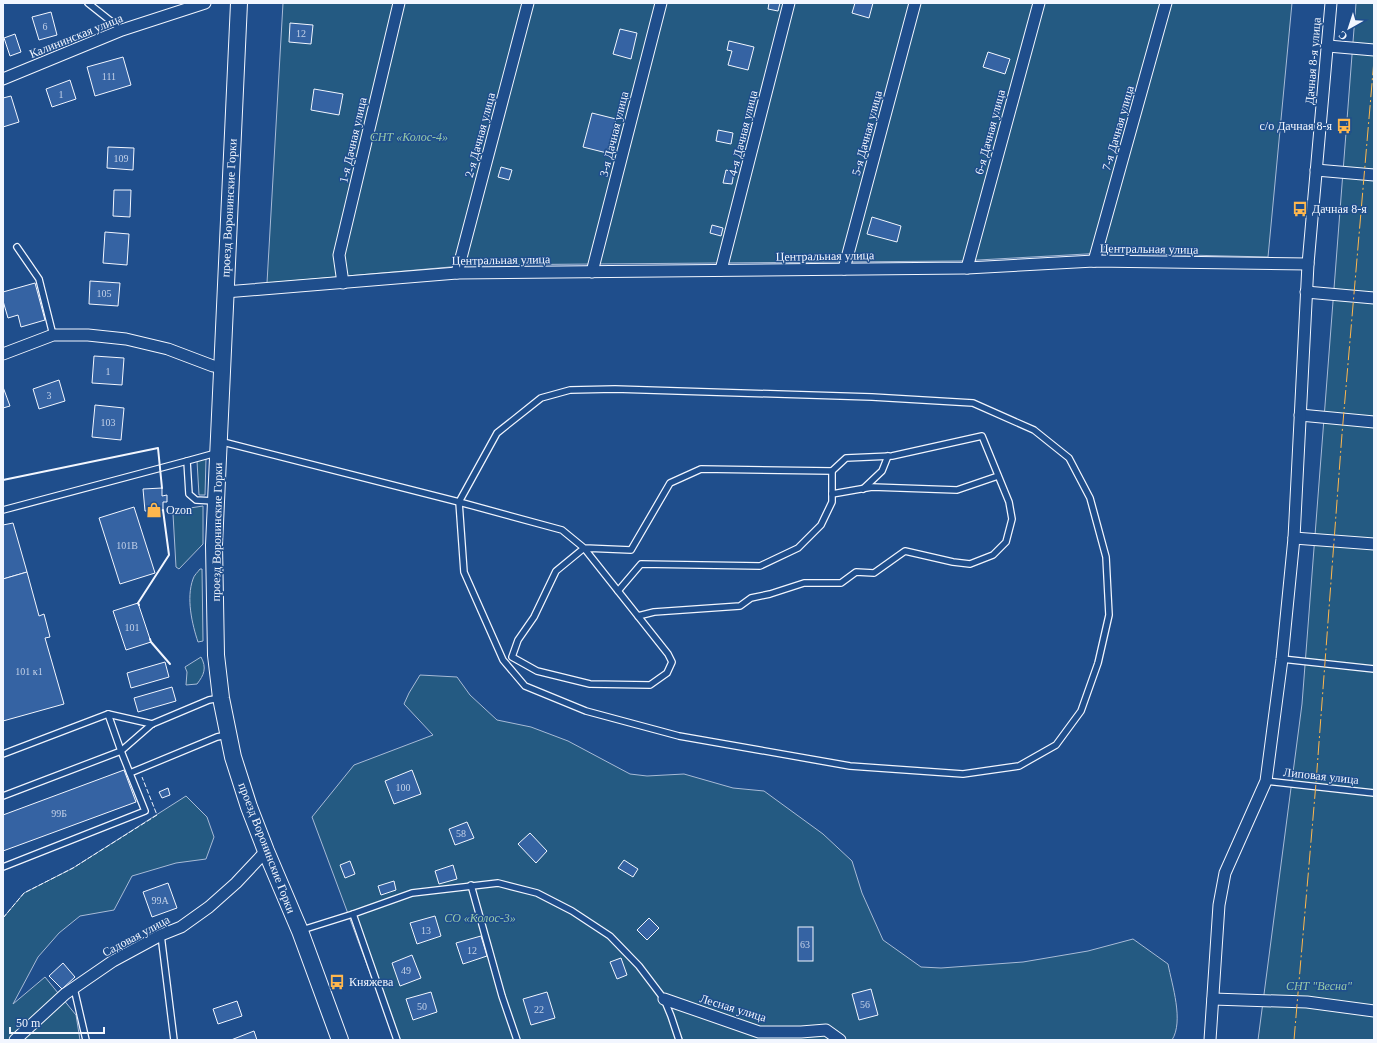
<svg xmlns="http://www.w3.org/2000/svg" width="1377" height="1043" font-family="'Times New Roman',serif">
	<style>
		.green { fill: #245a82; stroke: #a8bbd7 }
		.building { fill: #3563a3; stroke: #f2f6ff }
		.lines { fill: none; stroke-linecap: round; stroke-linejoin: round }
		.lane-casing { stroke: #f2f6ff; stroke-width: 8 }
		.street-casing { stroke: #f2f6ff; stroke-width: 13 }
		.secondary-casing { stroke: #f2f6ff; stroke-width: 18 }
		.lane { stroke: #1f4e8c; stroke-width: 5.5 }
		.street { stroke: #1f4e8c; stroke-width: 11 }
		.secondary { stroke: #1f4e8c; stroke-width: 16 }
		.fence { stroke: #f2f6ff; stroke-width: 1; stroke-dasharray: 5 2; stroke-linecap: butt }
		.wall { stroke: #f2f6ff; stroke-width: 2 }
		.power { stroke: #ffb74d; stroke-width: 1; stroke-dasharray: 14 3 2 3; stroke-linecap: butt }
		.labels { text-anchor: middle; stroke-width: 3; stroke-linejoin: round; paint-order: stroke }
		.number-label { font-size: 10px; fill: #c3d1e8 }
		.street-label { font-size: 12px; fill: #f2f6ff; stroke: #1f4e8c }
		.poi-label { font-size: 12px; fill: #f2f6ff; stroke: #1f4e8c; text-anchor: start }
		.park-label { font-size: 12px; font-style: italic; fill: #97c8a6; stroke: #1f4e8c }
	</style>
	<rect width="100%" height="100%" fill="#1f4e8c"/>
	<g class="green">
		<polygon points="283,3 1292,3 1268,257 1104,253 960,261 473,265 267,283"/>
		<polygon points="1356,3 1374,3 1374,1040 1258,1040 1302,704"/>
		<polygon points="206,458 205,495 199,495 197,461"/>
		<polygon points="203,506 203,544 179,569 176,567 173,514 177,510"/>
		<path d="M200,569h2l1,72 -5,1c-6,-18 -12,-44 -5,-63 1,-4 5,-7 7,-10z"/>
		<path d="M201,657c6,11 3,18 -4,27l-11,1 1,-13 -2,-5z"/>
		<path d="M420,675l37,2 13,18 27,25 34,7 37,14 62,33 17,2 37,-2 49,14 31,3 59,43 29,27 10,32 21,47 38,27 20,1 82,-6 65,-11 45,-12 35,25c4,21 16,57 4,76h-777l-83,-223 42,-52 79,-30 -29,-31 5,-11z"/>
		<polygon points="186,796 207,817 214,837 206,859 176,863 132,876 114,910 80,916 59,933 38,957 13,1004 45,977 76,1015 80,1040 3,1040 3,918 24,893 73,868"/>
	</g>
	<g class="building">
		<polygon points="769,3 780,3 778,11 768,9"/>
		<polygon points="855,3 873,3 869,18 852,13"/>
		<polygon points="51,12 57,35 39,40 32,17"/>
		<polygon points="290,23 313,25 311,44 289,42"/>
		<polygon points="620,29 637,33 631,59 613,54"/>
		<polygon points="15,34 21,52 10,56 4,38"/>
		<polygon points="729,41 754,47 748,70 728,65 732,51 727,50"/>
		<polygon points="988,52 1010,59 1005,74 983,67"/>
		<polygon points="123,57 131,85 95,96 87,67"/>
		<polygon points="70,80 76,99 52,107 46,89"/>
		<polygon points="314,89 343,94 339,115 311,110"/>
		<polygon points="11,96 19,122 3,127 3,98"/>
		<polygon points="592,113 616,119 607,153 583,147"/>
		<polygon points="718,130 733,133 731,144 716,141"/>
		<polygon points="108,147 134,148 133,170 107,168"/>
		<polygon points="501,167 512,170 509,180 498,177"/>
		<polygon points="726,170 734,172 732,184 723,183"/>
		<polygon points="114,190 131,190 130,217 113,216"/>
		<polygon points="872,217 901,226 897,242 867,234"/>
		<polygon points="712,225 723,228 721,236 710,233"/>
		<polygon points="105,232 129,234 127,265 103,263"/>
		<polygon points="90,281 120,283 118,306 89,304"/>
		<polygon points="35,283 45,320 21,327 18,315 8,318 3,301 3,292"/>
		<polygon points="94,356 124,358 122,385 92,383"/>
		<polygon points="59,380 65,401 39,409 33,389"/>
		<polygon points="3,387 10,406 3,408"/>
		<polygon points="95,405 124,408 121,440 92,437"/>
		<polygon points="162,488 162,496 167,495 167,502 163,502 163,510 157,511 157,515 150,515 150,511 145,511 143,489"/>
		<polygon points="134,507 155,573 120,584 99,518"/>
		<polygon points="13,523 27,572 3,579 3,525"/>
		<polygon points="27,572 39,616 44,614 50,637 45,638 64,704 3,721 3,579"/>
		<polygon points="138,603 151,642 126,650 113,611"/>
		<polygon points="165,662 169,677 131,688 127,673"/>
		<polygon points="172,687 176,701 138,712 134,698"/>
		<polygon points="124,770 136,802 3,851 3,815"/>
		<polygon points="412,770 421,794 394,804 385,781"/>
		<polygon points="168,788 170,795 162,798 159,792"/>
		<polygon points="467,822 474,838 455,845 449,829"/>
		<polygon points="530,833 547,851 536,863 518,844"/>
		<polygon points="624,860 638,869 633,877 618,868"/>
		<polygon points="350,861 355,874 345,878 340,865"/>
		<polygon points="453,865 457,879 439,884 435,871"/>
		<polygon points="394,881 396,890 381,895 378,886"/>
		<polygon points="168,883 177,908 152,917 143,892"/>
		<polygon points="435,916 441,936 417,944 410,923"/>
		<polygon points="649,918 659,928 647,940 637,930"/>
		<rect x="798" y="927" width="15" height="34"/>
		<polygon points="481,936 487,956 463,964 456,943"/>
		<polygon points="412,955 421,978 400,986 392,963"/>
		<polygon points="621,958 627,975 617,979 610,962"/>
		<polygon points="63,963 75,977 62,989 49,976"/>
		<polygon points="871,989 878,1015 859,1020 852,994"/>
		<polygon points="431,992 437,1012 413,1020 406,999"/>
		<polygon points="547,992 555,1018 531,1025 523,999"/>
		<polygon points="237,1001 242,1016 218,1024 213,1009"/>
		<polygon points="254,1031 257,1040 231,1040"/>
	</g>
	<g class="lines">
		<defs>
			<g id="lane">
				<polyline points="88,3 122,30"/>
				<polyline points="17,247 39,279 53,335"/>
				<polygon points="615,389 872,397 973,403 1034,430 1069,458 1090,498 1106,557 1109,615 1098,663 1081,711 1056,745 1019,766 963,774 850,766 679,736 586,711 525,686 503,660 464,572 459,502 497,433 541,398 570,390"/>
				<polyline points="219,441 459,502 562,530 584,548 668,654 672,662 667,673 650,685 590,684 537,671 512,657 518,640 534,617 556,571 584,548 631,550 670,483 701,469 832,471"/>
				<polyline points="863,489 882,471 888,456"/>
				<polyline points="832,494 872,487 957,490 998,476"/>
				<polyline points="214,501 196,500 189,494 187,461 216,453"/>
				<polyline points="3,510 187,461"/>
				<polyline points="618,591 641,564 760,566 798,548 821,525 832,502 832,471 846,458 892,456 982,436 1009,502 1012,519 1006,542 993,555 970,564 953,562 905,551 874,573 856,572 841,583 804,583 770,594 751,598 740,606 654,612 638,616"/>
				<polyline points="1282,659 1374,669"/>
				<polyline points="3,754 108,714 152,724"/>
				<polyline points="130,773 217,737 227,735"/>
				<polyline points="1266,781 1374,793"/>
				<polyline points="3,796 121,751 152,724 209,700 220,698"/>
				<polyline points="3,867 145,811 121,751 108,714"/>
				<polyline points="471,885 502,996 517,1040"/>
				<polyline points="353,914 397,1040"/>
				<polyline points="302,930 353,914 412,893 498,883 537,893 572,911 610,936 639,966 664,999 671,1016 679,1040"/>
				<polyline points="161,935 174,1040"/>
				<polyline points="74,988 86,1040"/>
			</g>
			<g id="street">
				<polyline points="1328,46 1374,50"/>
				<polyline points="3,79 122,30 205,3"/>
				<polyline points="1316,170 1374,175"/>
				<polyline points="1094,261 1166,3"/>
				<polyline points="967,268 1039,3"/>
				<polyline points="844,269 915,3"/>
				<polyline points="721,270 789,3"/>
				<polyline points="592,272 661,3"/>
				<polyline points="457,273 528,3"/>
				<polyline points="343,283 339,255 399,3"/>
				<polyline points="225,292 457,273 967,268 1094,261 1308,264"/>
				<polyline points="1306,292 1374,298"/>
				<polyline points="3,354 53,335 88,335 126,339 168,349 213,366 222,368"/>
				<polyline points="1300,415 1374,422"/>
				<polyline points="1294,538 1374,544"/>
				<polyline points="664,999 759,1032 801,1032 826,1030 840,1040"/>
				<polyline points="1213,999 1307,1002 1374,1011"/>
				<polyline points="15,1040 65,994 113,961 161,935 181,927 209,907 236,883 266,851"/>
				<polyline points="1210,1040 1219,905 1225,873 1266,781 1282,659 1294,538 1308,264 1331,3"/>
			</g>
			<polyline id="secondary" points="239,3 214,545 216,655 221,698 233,757 249,807 266,851 300,931 340,1040"/>
		</defs>
		<use href="#lane" class="lane-casing"/>
		<use href="#street" class="street-casing"/>
		<use href="#secondary" class="secondary-casing"/>
		<use href="#lane" class="lane"/>
		<use href="#street" class="street"/>
		<use href="#secondary" class="secondary"/>
		<polyline class="fence" points="3,918 24,893 73,868 157,815 142,777"/>
		<g class="wall">
			<polyline points="3,480 158,448 162,488"/>
			<polyline points="139,605 138,603 169,555 163,510"/>
			<polyline points="150,639 151,642 170,664"/>
		</g>
		<polyline class="power" points="1294,1040 1316,783 1342,434 1374,60"/>
	</g>
	<defs>
		<symbol id="bus-bare" viewBox="-9 -9 18 18"><path d="M-5-6H5V4H4V6H2V4H-2V6H-4V4H-5ZM-3.5-4V0h7V-4ZM-3.5 1.2v1.5H-2V1.2ZM2 1.2v1.5H3.5V1.2Z" fill="#ffb74d" stroke="#1f4e8c" stroke-width="2.5" paint-order="stroke"/></symbol>
		<symbol id="shop-bare" viewBox="-9 -9 18 18"><path d="M-5-2.5h2.3a2.7 3.5 0 0 1 5.4 0H5L5.5 6h-11ZM-1.5-2.5h3a1.5 2.3 0 0 0-3 0Z" fill="#ffb74d" stroke="#1f4e8c" stroke-width="2.5" paint-order="stroke"/></symbol>
	</defs>
	<g fill-rule="evenodd">
		<use href="#bus-bare" x="1333" y="115" width="22" height="22"/>
		<use href="#bus-bare" x="1289" y="198" width="22" height="22"/>
		<use href="#shop-bare" x="143" y="499" width="22" height="22"/>
		<use href="#bus-bare" x="326" y="971" width="22" height="22"/>
	</g>
	<g class="labels">
		<g class="number-label">
			<text x="45" y="30">6</text>
			<text x="301" y="37">12</text>
			<text x="109" y="80">111</text>
			<text x="61" y="98">1</text>
			<text x="121" y="162">109</text>
			<text x="104" y="297">105</text>
			<text x="108" y="375">1</text>
			<text x="49" y="399">3</text>
			<text x="108" y="426">103</text>
			<text x="127" y="549">101В</text>
			<text x="132" y="631">101</text>
			<text x="29" y="675">101 к1</text>
			<text x="403" y="791">100</text>
			<text x="59" y="817">99Б</text>
			<text x="461" y="837">58</text>
			<text x="160" y="904">99А</text>
			<text x="426" y="934">13</text>
			<text x="805" y="948">63</text>
			<text x="472" y="954">12</text>
			<text x="406" y="974">49</text>
			<text x="865" y="1008">56</text>
			<text x="422" y="1010">50</text>
			<text x="539" y="1013">22</text>
		</g>
		<g class="street-label">
			<text transform="translate(76 36) rotate(-22)" y="4">Калининская улица</text>
			<text transform="translate(1313 61) rotate(-85)" y="4">Дачная 8-я улица</text>
			<text transform="translate(1118 128) rotate(-74)" y="4">7-я Дачная улица</text>
			<text transform="translate(990 132) rotate(-75)" y="4">6-я Дачная улица</text>
			<text transform="translate(743 133) rotate(-76)" y="4">4-я Дачная улица</text>
			<text transform="translate(867 133) rotate(-75)" y="4">5-я Дачная улица</text>
			<text transform="translate(614 134) rotate(-76)" y="4">3-я Дачная улица</text>
			<text transform="translate(480 135) rotate(-75)" y="4">2-я Дачная улица</text>
			<text transform="translate(353 140) rotate(-77)" y="4">1-я Дачная улица</text>
			<text transform="translate(229 208) rotate(-87)" y="4">проезд Воронинские Горки</text>
			<text transform="translate(1149 249) rotate(1)" y="4">Центральная улица</text>
			<text transform="translate(825 256) rotate(-1)" y="4">Центральная улица</text>
			<text transform="translate(501 260) rotate(-1)" y="4">Центральная улица</text>
			<text transform="translate(217 532) rotate(-89)" y="4">проезд Воронинские Горки</text>
			<text transform="translate(1321 776) rotate(6)" y="4">Липовая улица</text>
			<text transform="translate(267 848) rotate(69)" y="4">проезд Воронинские Горки</text>
			<text transform="translate(136 936) rotate(-28)" y="4">Садовая улица</text>
			<text transform="translate(733 1008) rotate(17)" y="4">Лесная улица</text>
		</g>
		<g class="poi-label">
			<text x="1332" y="130" text-anchor="end">с/о Дачная 8-я</text>
			<text x="1312" y="213">Дачная 8-я</text>
			<text x="166" y="514">Ozon</text>
			<text x="349" y="986">Княжева</text>
		</g>
		<g class="park-label">
			<text x="409" y="141">СНТ «Колос-4»</text>
			<text x="480" y="922">СО «Колос-3»</text>
			<text x="1319" y="990">СНТ "Весна"</text>
		</g>
	</g>
	<rect width="1377" height="1043" fill="none" stroke="#f2f6ff" stroke-width="8"/>
	<g transform="translate(1349 28) rotate(219)" stroke="#1f4e8c" stroke-width="3" paint-order="stroke">
	<path d="M0-3L7 15L0 10L-7 15Z" fill="#f2f6ff"/>
	<text y="-6" font-size="11" font-weight="bold" text-anchor="middle" fill="#f2f6ff">С</text>
	</g>
	<path d="M10 1027v6h94v-6" fill="none" stroke="#f2f6ff" stroke-width="2"/>
	<text x="16" y="1027" font-size="12" fill="#f2f6ff" stroke="#1f4e8c" stroke-width="3" paint-order="stroke">50 m</text>
</svg>
